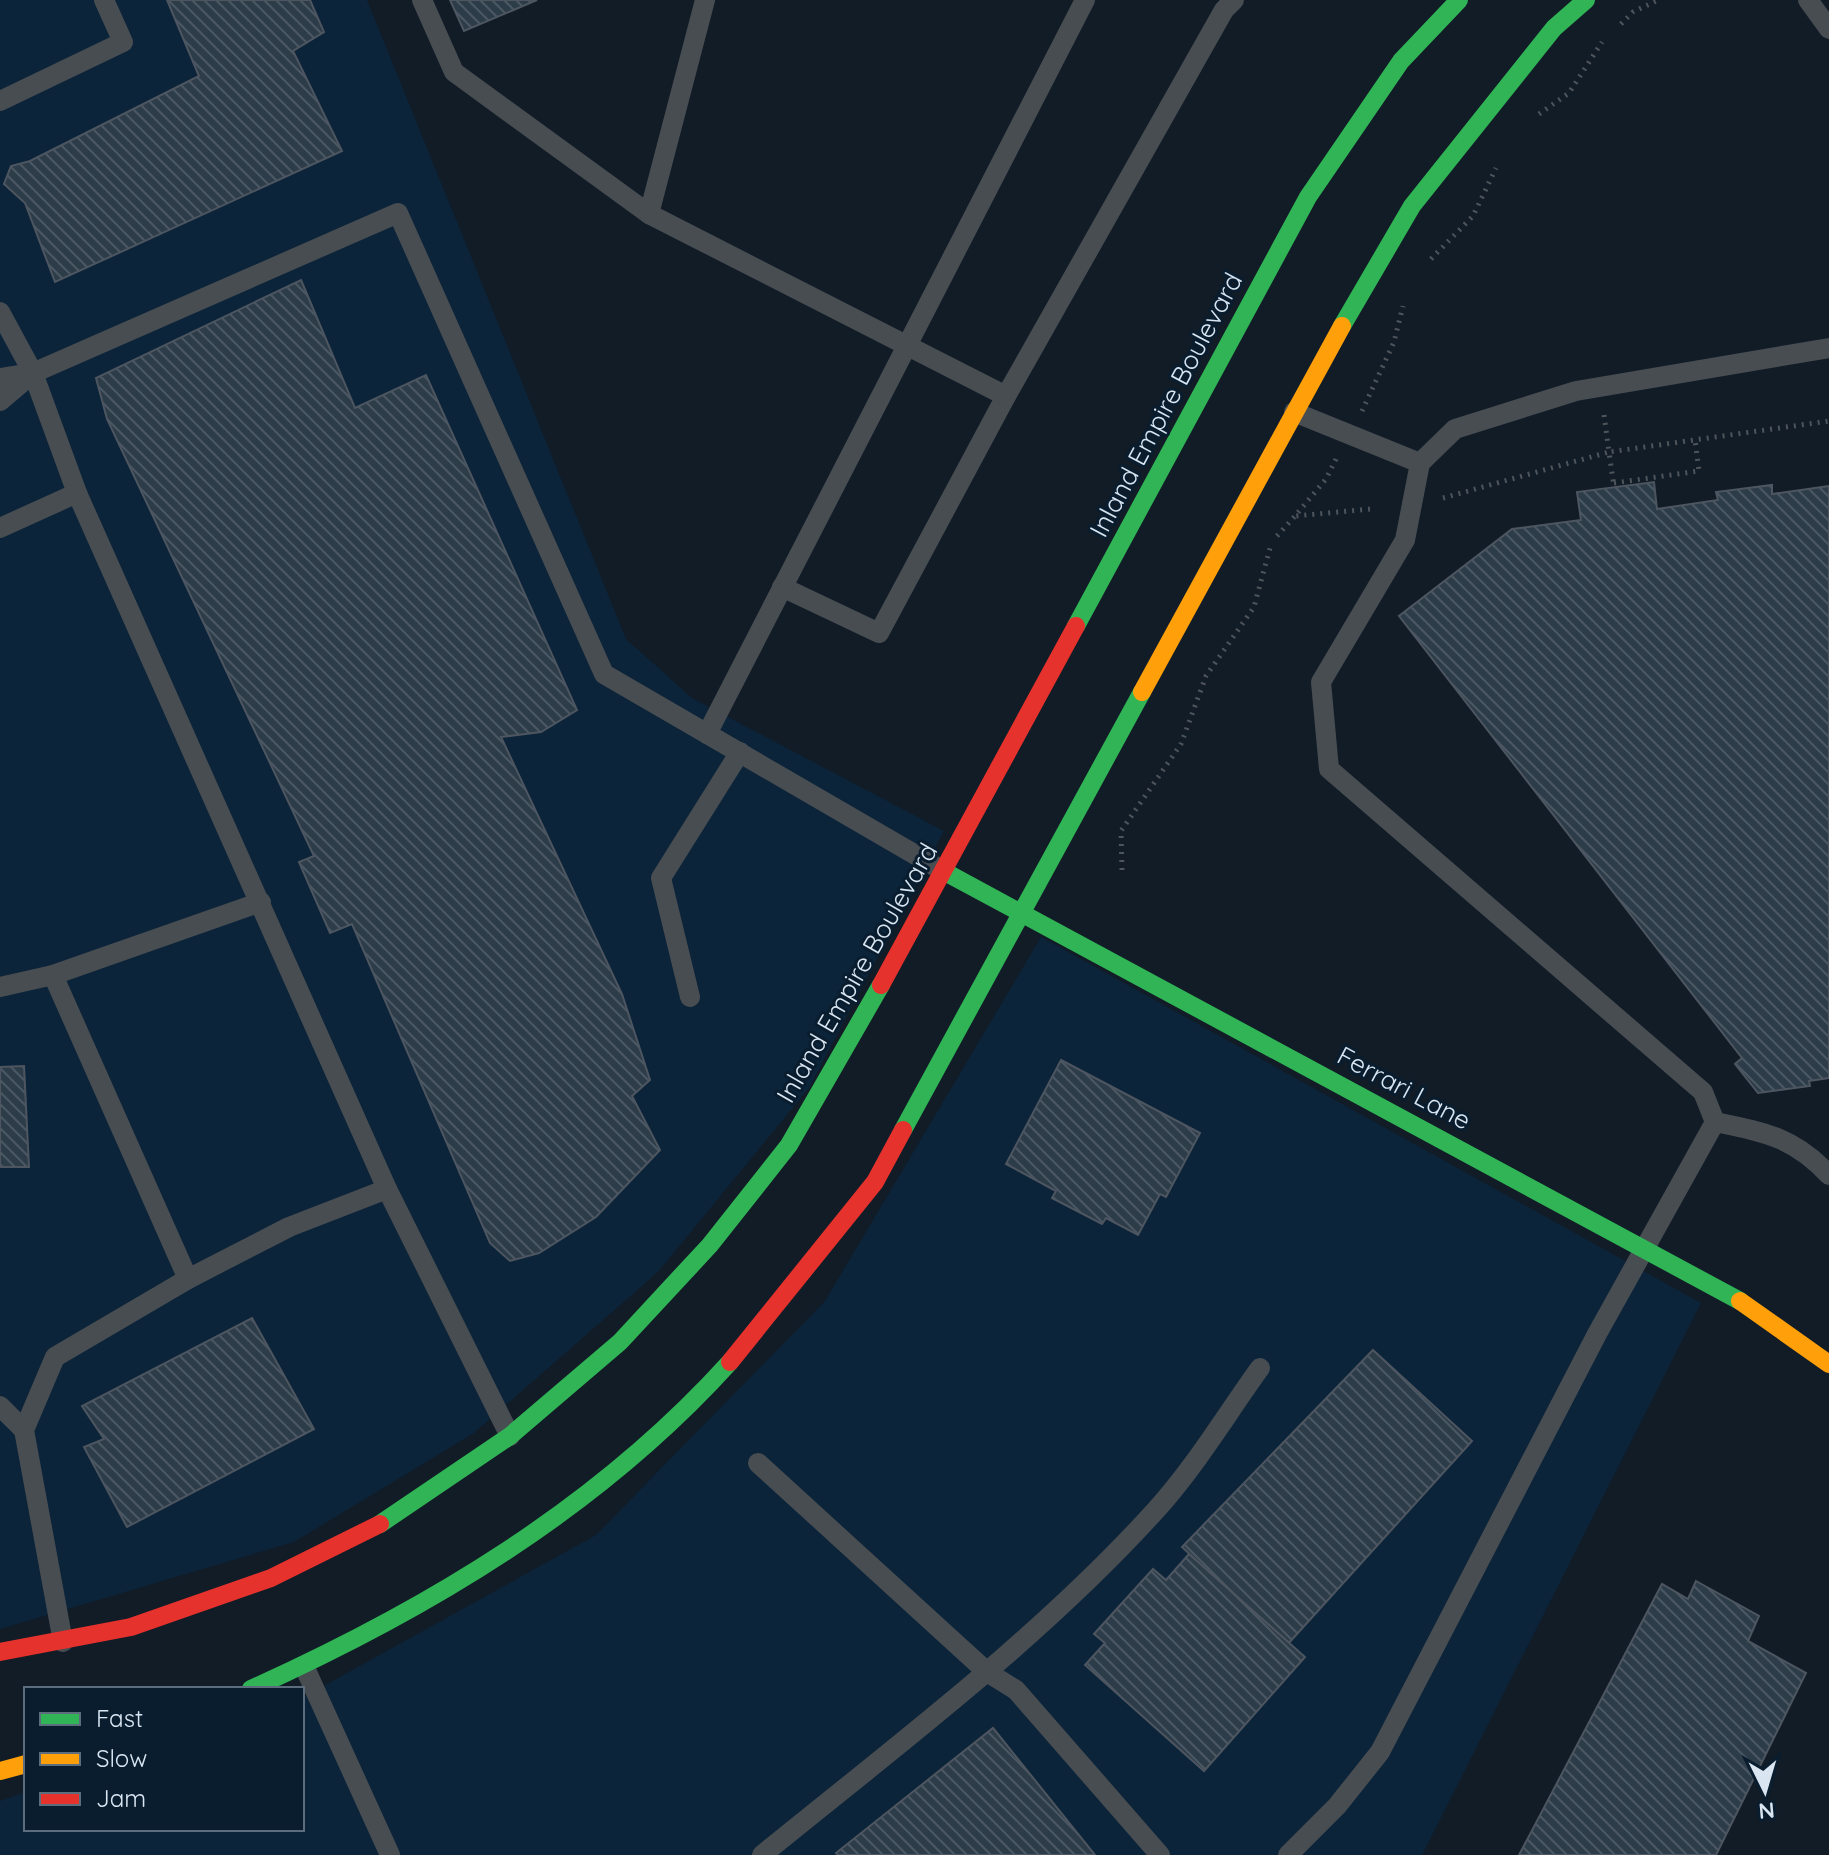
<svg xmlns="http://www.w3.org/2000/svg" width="1829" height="1855" font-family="Quicksand,sans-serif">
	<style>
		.built { fill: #0c2439 }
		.building { fill: url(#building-back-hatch); stroke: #4d5660; stroke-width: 2 }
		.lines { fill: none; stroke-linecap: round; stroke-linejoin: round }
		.path { stroke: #4e545a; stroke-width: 5; stroke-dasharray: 2 6; stroke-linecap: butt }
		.lane { stroke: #484d52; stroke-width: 20 }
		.fast { stroke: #30b455; stroke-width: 18 }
		.slow { stroke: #ff9f0a; stroke-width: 18 }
		.jam { stroke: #e5322d; stroke-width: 18 }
		.labels { text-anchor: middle; stroke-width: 6; stroke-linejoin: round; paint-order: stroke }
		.street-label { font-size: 26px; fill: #d9e6f2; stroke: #091d2f }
	</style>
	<defs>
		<pattern id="building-back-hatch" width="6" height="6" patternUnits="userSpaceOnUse" patternTransform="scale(2)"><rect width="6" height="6" fill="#2d3c49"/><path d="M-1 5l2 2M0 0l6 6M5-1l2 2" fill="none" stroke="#4b5864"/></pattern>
	</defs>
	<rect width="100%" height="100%" fill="#111c27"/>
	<g class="built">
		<polygon points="0,0 367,0 626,639 692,698 944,831 809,1088 658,1272 474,1433 294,1542 0,1629"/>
		<polygon points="1041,937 1701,1303 1422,1855 0,1855 0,1801 26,1792 26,1829 302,1829 302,1698 596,1535 825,1301"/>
	</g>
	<g class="building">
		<polygon points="167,0 310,0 324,32 293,51 342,151 55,282 25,203 4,184 11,166 30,161 199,76"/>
		<polygon points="450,0 537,0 464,31"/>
		<polygon points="301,280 355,408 426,375 577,710 541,732 501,737 622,994 650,1080 632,1096 660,1150 596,1217 539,1253 510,1261 490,1243 352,924 330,933 299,862 314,856 107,419 96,378"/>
		<polygon points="1654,482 1657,509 1718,500 1716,492 1772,485 1772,494 1829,486 1829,1078 1809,1081 1810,1086 1758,1093 1735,1064 1742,1058 1399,616 1512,529 1581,520 1577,492"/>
		<polygon points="1061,1060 1200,1133 1166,1197 1160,1194 1138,1235 1106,1218 1102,1224 1052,1198 1056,1191 1006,1164"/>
		<polygon points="24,1066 29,1167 0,1167 0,1067"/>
		<polygon points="252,1318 314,1429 127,1527 84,1447 104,1439 82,1406"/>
		<polygon points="1373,1350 1472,1441 1287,1645 1182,1547"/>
		<polygon points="1189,1554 1305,1657 1204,1771 1085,1665 1105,1643 1094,1634 1153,1569 1166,1580"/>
		<polygon points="1696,1581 1759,1616 1748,1641 1806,1673 1716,1855 1519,1855 1662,1584 1688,1599"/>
		<polygon points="993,1728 1095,1855 838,1855 836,1853"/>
	</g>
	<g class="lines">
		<g class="path">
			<polyline points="1621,24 1633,12 1658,0"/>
			<polyline points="1539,114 1569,93 1602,42"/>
			<polyline points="1431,259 1473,216 1496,168"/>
			<polyline points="1362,411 1394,342 1403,306"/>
			<polyline points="1604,415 1609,452 1829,421"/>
			<polyline points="1336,459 1326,479 1295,516 1370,509"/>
			<polyline points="1614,483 1699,471 1695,440"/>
			<polyline points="1443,498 1609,452 1614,487"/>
			<polyline points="1277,536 1295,516"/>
			<polyline points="1122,870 1121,831 1181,744 1206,676 1254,607 1270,548"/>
		</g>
		<g class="lane">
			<polyline points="422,0 454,72 649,214"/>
			<polyline points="705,0 649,214 1006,396 879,633 782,587"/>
			<polyline points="1808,0 1829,29"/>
			<polyline points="0,101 123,42 104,0"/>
			<polyline points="0,312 33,373 77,493"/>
			<polyline points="33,373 398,213 604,674 945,872"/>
			<polyline points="0,378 33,373 0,401"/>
			<polyline points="1006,396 1224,10 1234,0"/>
			<polyline points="1294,412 1420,463"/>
			<polyline points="0,528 77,493 387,1189 510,1436"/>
			<polyline points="707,734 1085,0"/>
			<polyline points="53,975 261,902"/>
			<polyline points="0,987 53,975 188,1279 55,1357 24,1430 63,1642"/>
			<polyline points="690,997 661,878 740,752"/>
			<path d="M1715,1122c49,10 79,15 114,53"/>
			<polyline points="188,1279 289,1227 387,1189"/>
			<polyline points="0,1406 24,1430"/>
			<polyline points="758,1463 987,1672 1016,1690 1160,1855"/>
			<polyline points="304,1666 390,1855"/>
			<path d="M762,1855c135,-110 277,-216 394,-345 39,-43 70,-95 104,-142"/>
			<polyline points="1288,1855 1337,1806 1380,1752 1597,1334 1715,1122 1703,1092 1329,769 1321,682 1405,540 1420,463 1455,429 1576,391 1829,348"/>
		</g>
		<g class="fast">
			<polyline points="1342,326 1412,206 1554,28 1586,0"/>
			<polyline points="1076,626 1308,197 1401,61 1459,0"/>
			<polyline points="945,872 1740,1301"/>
			<polyline points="903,1130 1142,692"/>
			<polyline points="380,1524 510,1436 620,1342 710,1245 789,1145 881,985"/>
			<path d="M251,1689c177,-80 347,-181 479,-327"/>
		</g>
		<g class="slow">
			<polyline points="1142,692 1342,326"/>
			<polyline points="1740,1301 1829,1364"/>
			<polyline points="0,1771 26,1764"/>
		</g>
		<g class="jam">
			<polyline points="881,985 1076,626"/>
			<polyline points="730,1362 875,1182 903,1130"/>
			<polyline points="0,1652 131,1627 271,1578 380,1524"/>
		</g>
	</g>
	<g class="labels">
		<g class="street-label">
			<text transform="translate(1166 405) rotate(-62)" y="9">Inland Empire Boulevard</text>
			<text transform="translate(857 973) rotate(-60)" y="9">Inland Empire Boulevard</text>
			<text transform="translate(1404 1088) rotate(28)" y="9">Ferrari Lane</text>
		</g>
	</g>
	<rect x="24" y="1687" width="280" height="144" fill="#091d2f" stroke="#5c6d7d" stroke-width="2"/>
	<rect x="40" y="1713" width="40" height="12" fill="#30b455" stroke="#5c6d7d" stroke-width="2"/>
	<text x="96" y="1727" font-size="24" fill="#d9e6f2">Fast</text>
	<rect x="40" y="1753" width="40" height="12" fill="#ff9f0a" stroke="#5c6d7d" stroke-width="2"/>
	<text x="96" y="1767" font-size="24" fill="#d9e6f2">Slow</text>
	<rect x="40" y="1793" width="40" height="12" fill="#e5322d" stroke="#5c6d7d" stroke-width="2"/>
	<text x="96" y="1807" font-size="24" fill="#d9e6f2">Jam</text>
	<g transform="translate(1765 1791) rotate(175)" stroke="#091d2f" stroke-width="6" paint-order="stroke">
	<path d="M0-6L14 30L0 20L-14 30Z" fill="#d9e6f2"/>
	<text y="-12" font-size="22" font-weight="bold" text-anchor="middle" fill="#d9e6f2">N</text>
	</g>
</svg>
